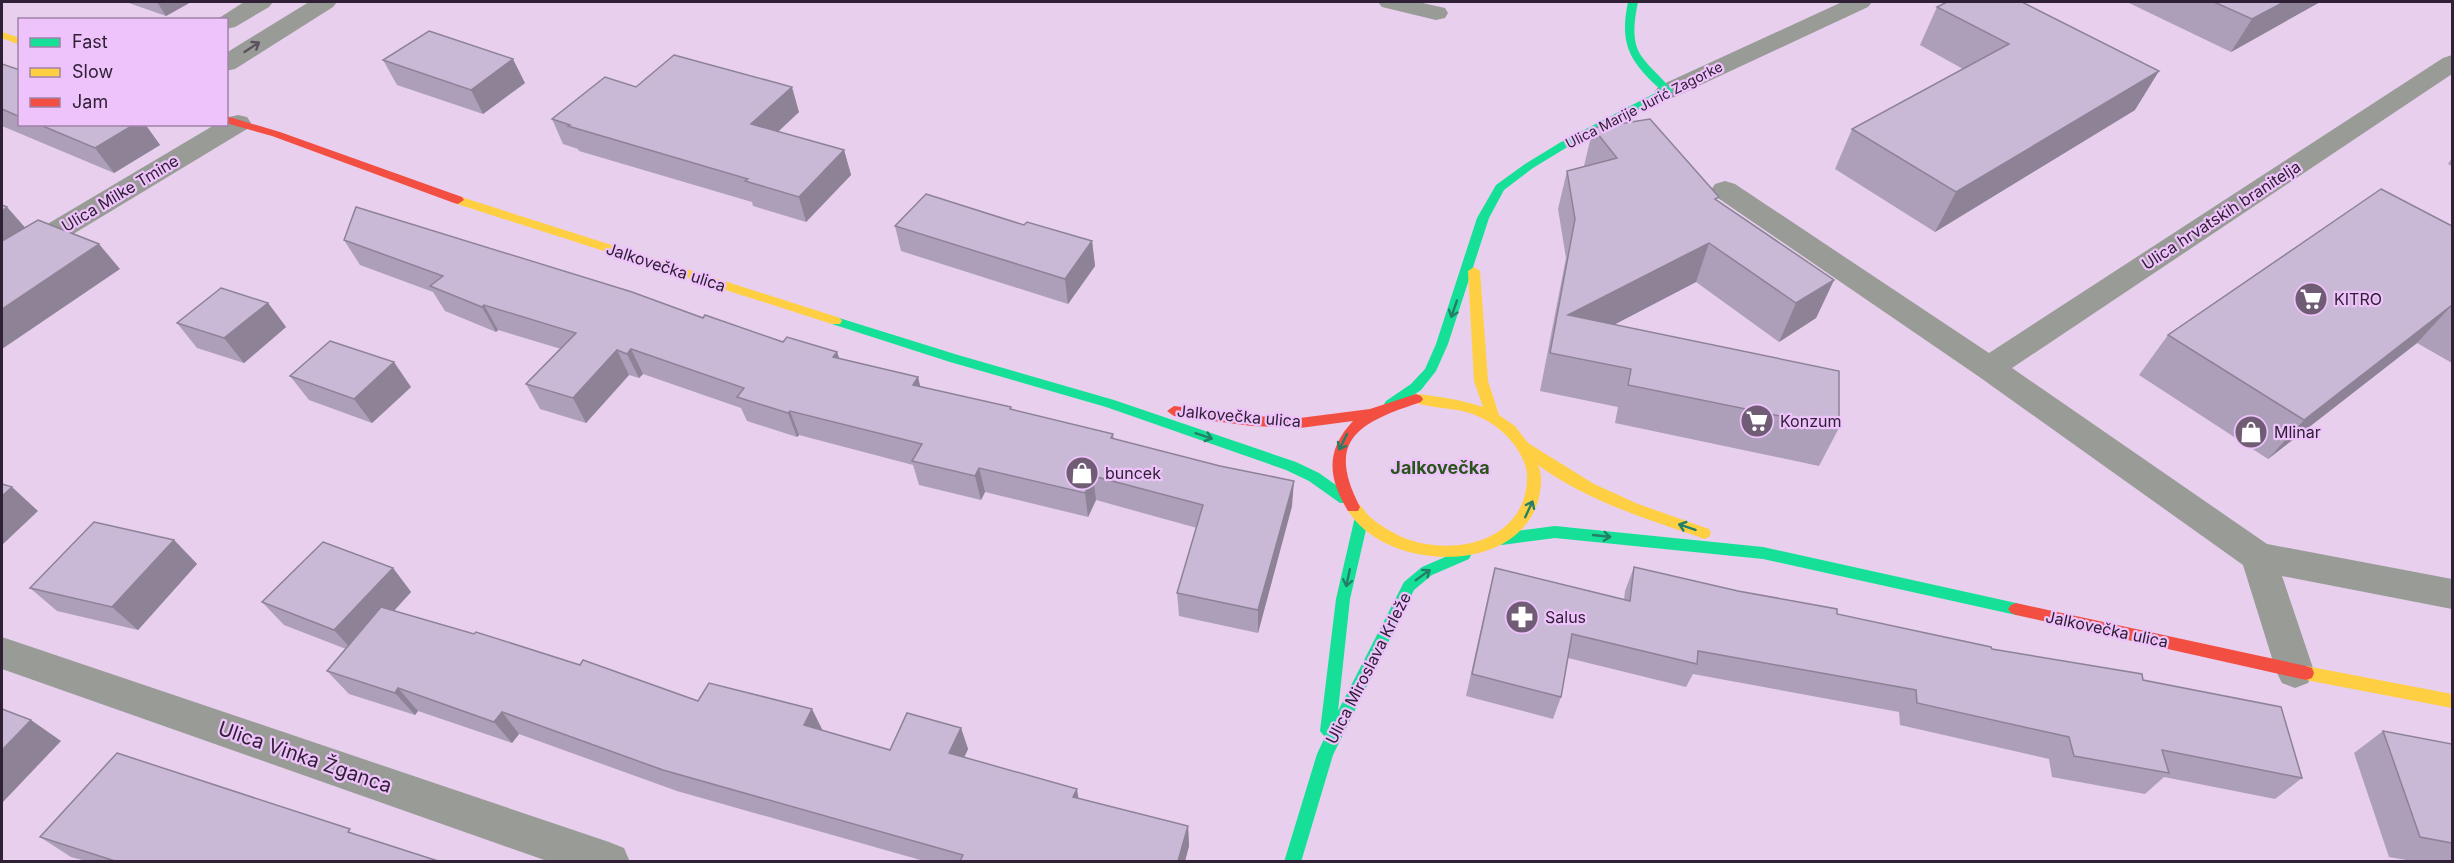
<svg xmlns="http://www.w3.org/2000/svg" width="2454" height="863" font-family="Inter,sans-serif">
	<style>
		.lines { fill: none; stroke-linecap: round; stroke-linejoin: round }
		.street { fill: #989b96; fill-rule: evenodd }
		.fast { fill: #16e098; fill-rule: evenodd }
		.slow { fill: #ffcf43; fill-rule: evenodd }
		.jam { fill: #f24e42; fill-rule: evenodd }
		.wall { fill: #ad9fb9 }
		.shaded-wall { fill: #8d8296 }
		.building { fill: #c9b9d7; stroke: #8d8296; stroke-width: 1.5 }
		.oneway { stroke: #5a515c }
		.oneway2 { stroke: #238066 }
		.labels { text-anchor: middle; stroke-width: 4.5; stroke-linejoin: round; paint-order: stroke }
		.far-street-label { font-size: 14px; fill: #302035; stroke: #eec2fa }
		.street-label { font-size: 16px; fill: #302035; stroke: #eec2fa }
		.poi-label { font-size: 16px; fill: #302035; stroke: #eec2fa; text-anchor: start }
		.neighbourhood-label { font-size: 18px; font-weight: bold; fill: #29551b; stroke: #eec2fa }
		.near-street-label { font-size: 20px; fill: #302035; stroke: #eec2fa }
	</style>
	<rect width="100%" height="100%" fill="#e7cfed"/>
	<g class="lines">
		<g class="street">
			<polygon points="244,2 273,2 269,7 235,27 226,29 226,20 216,20"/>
			<polygon points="309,2 337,2 333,7 235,69 226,71 226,53"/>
			<polygon points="1378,2 1418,2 1445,8 1448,13 1445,18 1436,20 1382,7"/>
			<polygon points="1842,2 1872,2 1868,7 1677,96 1668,99 1659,96 1655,91 1659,86"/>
			<polygon points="2452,55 2452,74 2012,368 2267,544 2452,579 2452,609 2282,576 2314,671 2308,683 2295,688 2282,683 2276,671 2243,565 1978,376 1715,196 1711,190 1715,184 1725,181 1735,184 1989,353 2443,58"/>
			<polygon points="238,115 247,117 251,123 247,129 12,271 2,274 2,251 216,124 226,124 229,117"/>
			<polygon points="2,637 609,842 624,848 630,862 550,862 2,669"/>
		</g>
		<g class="fast">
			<path d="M1628,2h10c-11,54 4,53 35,89l-104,55 -36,22 -29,22 -15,28 -41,126 -12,27 -15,19 -25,17h-10l-2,-3 2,-3 25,-17 14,-15 11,-25 41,-126 19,-33 29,-21 36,-22 100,-52c-31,-28 -42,-45 -33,-88z"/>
			<polygon points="836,317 958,355 1114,400 1296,462 1319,473 1350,495 1352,499 1350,503 1340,503 1309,481 1286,470 1106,407 950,362 832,324 830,321"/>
			<polygon points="1361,515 1366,517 1368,521 1350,599 1338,711 1404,582 1422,567 1459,551 1464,549 1469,551 1471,555 1469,559 1432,575 1414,590 1333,755 1301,862 1284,862 1317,754 1325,737 1320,731 1336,599 1354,521 1356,517"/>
			<polygon points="1555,526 1763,547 2016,603 2021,605 2024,609 2021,613 2016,615 1763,559 1555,538 1502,545 1497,543 1495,539 1497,535 1502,533"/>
		</g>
		<g class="slow">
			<polygon points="2,32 20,38 20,45 2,38"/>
			<polygon points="458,196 840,318 842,321 840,324 832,324 454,203 452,200"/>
			<path d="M1474,267l6,4 8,110 11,34 16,11 13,17 66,41 44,20 71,25 2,4 -2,4 -5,2 -5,-2c-56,-19 -113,-37 -161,-72 5,11 3,24 0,36 -23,77 -158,70 -192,6l2,-4c4,-1 5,-2 9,0 4,2 8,9 12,13 10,9 22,16 35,22 52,20 125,2 123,-64 -1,-12 -8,-23 -15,-32 -12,-15 -28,-25 -46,-30 -12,-4 -51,-5 -57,-13l7,-5c23,2 45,6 67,13l-9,-26 -6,-110z"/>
			<polygon points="2306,666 2452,694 2452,708 2306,680 2300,678 2298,673 2300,668"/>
		</g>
		<g class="jam">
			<polygon points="226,116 280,132 462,197 464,200 458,204 454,203 272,136 226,123"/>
			<path d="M1416,394l5,2 2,3 -2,3c-60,20 -97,36 -61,105l-2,4h-10c-20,-33 -23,-60 5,-90l-53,7 -48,-2 -78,-10 -7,-5 7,-5 78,10 48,2 70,-9z"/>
			<polygon points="2016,603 2306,666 2312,668 2314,673 2312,678 2306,680 2016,615 2011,613 2008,609 2011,605"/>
		</g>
	</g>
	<g class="wall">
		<polygon points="126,2 191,2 166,16"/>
		<polygon points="2127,2 2320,2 2231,52"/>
		<polygon points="1937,7 2135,110 1935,232 1835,169 1852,129 1963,69 1920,45"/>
		<polygon points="383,60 525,83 483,114 397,85"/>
		<polygon points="2,64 20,70 20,124 145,124 160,145 114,173 2,126"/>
		<polygon points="636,87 799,112 778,132 844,150 851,175 806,222 753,206 752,202 579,151 578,149 563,144 552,119"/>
		<polygon points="1593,128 1718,201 1834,280 1816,318 1779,342 1696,282 1613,325 1839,428 1819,466 1615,423 1618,407 1540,391 1566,258 1558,209 1567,171 1584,166"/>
		<polygon points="2452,158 2452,166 2448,164"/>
		<polygon points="1024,225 1092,241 1095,266 1068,304 901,251 895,226"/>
		<polygon points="2452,226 2452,363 2417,343 2268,459 2139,375 2168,335"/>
		<polygon points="344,240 703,318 783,342 837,352 839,358 918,377 920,387 1011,407 1012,410 1113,434 1114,439 1292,506 1258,633 1179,616 1177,593 1197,528 1096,500 1088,517 985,492 981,500 919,485 913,465 799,435 797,437 747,421 741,408 643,374 639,378 629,375 586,423 540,409 526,384 561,349 498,330 496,332 445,311 433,292 360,265"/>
		<polygon points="268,303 286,327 244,363 197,348 177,323"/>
		<polygon points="290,376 411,387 372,423 309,400"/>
		<polygon points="174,540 197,564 138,630 57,611 30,588"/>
		<polygon points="1634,567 1837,614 1992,649 2143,680 2302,778 2275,799 2164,777 2145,794 2052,777 2049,759 1900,725 1899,712 1693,674 1686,687 1568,658 1561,697 1553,719 1466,696 1489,592 1495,568 1624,600 1625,591"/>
		<polygon points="393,568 411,592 394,611 698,701 823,731 890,750 961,728 968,749 964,757 1078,798 1188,826 1189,846 1185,861 924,861 677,791 519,734 512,743 418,711 415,715 349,694 327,671 346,649 284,625 262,602"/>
		<polygon points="2383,731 2452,744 2452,861 2412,861 2389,857 2354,753"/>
		<polygon points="357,835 438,861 86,861 71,857 40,837"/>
	</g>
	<g class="shaded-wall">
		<polygon points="157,2 191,2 166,16"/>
		<polygon points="2284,2 2320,2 2231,52 2252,19"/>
		<polygon points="513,59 525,83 483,114 471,90"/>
		<polygon points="2159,71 2135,110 1935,232 1956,192"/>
		<polygon points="792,87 799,112 759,149 751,124"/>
		<polygon points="135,124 145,124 160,145 114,173 95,148"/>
		<polygon points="844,150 851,175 806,222 799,197"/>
		<polygon points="7,207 29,232 2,249 2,211"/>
		<polygon points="1092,241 1095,266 1068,304 1065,279"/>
		<polygon points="1709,243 1696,282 1558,354 1568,315"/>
		<polygon points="99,244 120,269 2,349 2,309"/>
		<polygon points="1834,280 1816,318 1779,342 1796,303"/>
		<polygon points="268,303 286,327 244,363 224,338"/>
		<polygon points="484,305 498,330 496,332 482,307"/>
		<polygon points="2452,305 2417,343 2268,459 2304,420"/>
		<polygon points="631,349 643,374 639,378 627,354"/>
		<polygon points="617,350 629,375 586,423 573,398"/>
		<polygon points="837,352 845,376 833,357"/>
		<polygon points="394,362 411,387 372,423 354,399"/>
		<polygon points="918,377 924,402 913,385"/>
		<polygon points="790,411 799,435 797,437 788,413"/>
		<polygon points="979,468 985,492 981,500 975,476"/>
		<polygon points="1093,476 1096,500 1088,517 1085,493"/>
		<polygon points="1294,481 1292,506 1258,633 1258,610"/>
		<polygon points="12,487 38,511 2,545 2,496"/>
		<polygon points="174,540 197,564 138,630 112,607"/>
		<polygon points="393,568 411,592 355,653 334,630"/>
		<polygon points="398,688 418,711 415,715 395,693"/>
		<polygon points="812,709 823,731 804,725"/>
		<polygon points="502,712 519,734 512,743 494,722"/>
		<polygon points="31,720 61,741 2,803 2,750"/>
		<polygon points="961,728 968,749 956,775 949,753"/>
		<polygon points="1077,789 1080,809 1073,797"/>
		<polygon points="1188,826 1189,846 1185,861 1178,861"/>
	</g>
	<g class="building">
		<polygon points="1947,2 2022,2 2159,71 1956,192 1852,129 2009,44 1937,7"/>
		<polygon points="2214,2 2284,2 2252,19"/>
		<polygon points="429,31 513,59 471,90 383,60"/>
		<polygon points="674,55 792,87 751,124 844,150 799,197 745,181 748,179 568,126 570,125 552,119 605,77 636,87"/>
		<polygon points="2,64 20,70 20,117 2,109"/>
		<polygon points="1650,119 1719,197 1715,199 1834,280 1796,303 1709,243 1568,315 1839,371 1839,428 1628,385 1631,369 1550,353 1575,219 1567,171 1617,158 1593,128"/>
		<polygon points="38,124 135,124 95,148"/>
		<polygon points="2381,189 2452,226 2452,305 2304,420 2168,335"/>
		<polygon points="926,194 1024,225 1027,222 1092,241 1065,279 895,226"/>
		<polygon points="2,205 7,207 2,211"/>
		<polygon points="356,207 632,292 703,318 705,315 783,342 787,337 837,352 833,357 918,377 913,385 1011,407 1010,409 1113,434 1111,438 1220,466 1294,481 1258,610 1177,593 1203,505 1093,476 1085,493 979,468 975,476 912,461 922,444 790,411 788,413 737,397 744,388 631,349 627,354 617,350 573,398 526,384 576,333 484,305 482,307 430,286 443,276 344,240"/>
		<polygon points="38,220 99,244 2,309 2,241"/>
		<polygon points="221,288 268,303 224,338 177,323"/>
		<polygon points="330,341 394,362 354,399 290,376"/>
		<polygon points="2,484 12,487 2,496"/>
		<polygon points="94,522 174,540 112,607 30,588"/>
		<polygon points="323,542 393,568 334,630 262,602"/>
		<polygon points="1634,567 1738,591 1837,609 1837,614 1991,647 1992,649 2142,674 2143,680 2281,707 2302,778 2162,750 2169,773 2074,756 2069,737 1917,703 1916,690 1698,651 1697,664 1572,634 1561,697 1472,674 1495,568 1630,601"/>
		<polygon points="381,607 474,634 476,632 580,665 583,660 698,701 709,683 812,709 804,725 890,750 907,713 961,728 949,753 1077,789 1073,797 1188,826 1178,861 960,861 963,855 663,770 502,712 494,722 398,688 395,693 327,671"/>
		<polygon points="2,709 31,720 2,750"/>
		<polygon points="2383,731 2452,744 2452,843 2420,837"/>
		<polygon points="117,753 350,829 348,832 438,861 115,861 40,837"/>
	</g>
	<defs><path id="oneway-shaft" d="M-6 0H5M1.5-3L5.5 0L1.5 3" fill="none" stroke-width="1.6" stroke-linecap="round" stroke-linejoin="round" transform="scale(1.5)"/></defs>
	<use class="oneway" href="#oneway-shaft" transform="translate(252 47) rotate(-33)"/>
	<g class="oneway2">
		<use href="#oneway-shaft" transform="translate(1454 309) rotate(109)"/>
		<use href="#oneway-shaft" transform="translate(1204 436) rotate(19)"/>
		<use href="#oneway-shaft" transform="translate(1343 442) rotate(116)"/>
		<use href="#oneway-shaft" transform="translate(1529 509) rotate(-65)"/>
		<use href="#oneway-shaft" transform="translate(1687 527) rotate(-161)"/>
		<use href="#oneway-shaft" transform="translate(1602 536) rotate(6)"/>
		<use href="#oneway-shaft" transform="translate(1423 575) rotate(-36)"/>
		<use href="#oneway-shaft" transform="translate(1348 578) rotate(102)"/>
	</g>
	<defs>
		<symbol id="supermarket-disc" viewBox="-11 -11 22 22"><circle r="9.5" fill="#705d75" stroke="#eec2fa"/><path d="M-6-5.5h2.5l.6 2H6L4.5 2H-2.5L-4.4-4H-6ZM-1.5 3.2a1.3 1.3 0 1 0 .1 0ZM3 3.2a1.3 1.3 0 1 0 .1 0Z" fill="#fff"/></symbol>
		<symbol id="shop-disc" viewBox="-11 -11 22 22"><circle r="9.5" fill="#705d75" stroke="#eec2fa"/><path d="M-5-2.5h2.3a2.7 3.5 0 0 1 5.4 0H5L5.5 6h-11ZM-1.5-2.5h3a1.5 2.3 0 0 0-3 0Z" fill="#fff"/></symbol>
		<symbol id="pharmacy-disc" viewBox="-11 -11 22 22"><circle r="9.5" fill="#705d75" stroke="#eec2fa"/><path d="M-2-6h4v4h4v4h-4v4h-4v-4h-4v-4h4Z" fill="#fff"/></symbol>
	</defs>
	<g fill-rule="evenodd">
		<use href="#supermarket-disc" x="2292" y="280" width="38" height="38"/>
		<use href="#supermarket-disc" x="1738" y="402" width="38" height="38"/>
		<use href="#shop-disc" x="2232" y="413" width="38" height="38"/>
		<use href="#shop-disc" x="1063" y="454" width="38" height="38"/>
		<use href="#pharmacy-disc" x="1503" y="598" width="38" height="38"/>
	</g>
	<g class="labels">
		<g class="far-street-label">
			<text transform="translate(1644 105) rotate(-27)" y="5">Ulica Marije Jurić Zagorke</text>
		</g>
		<g class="street-label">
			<text transform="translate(120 193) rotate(-31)" y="6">Ulica Milke Tmine</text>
			<text transform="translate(2221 215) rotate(-33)" y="6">Ulica hrvatskih branitelja</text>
			<text transform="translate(666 267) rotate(18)" y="6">Jalkovečka ulica</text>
			<text transform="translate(1239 416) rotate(5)" y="6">Jalkovečka ulica</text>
			<text transform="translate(2107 629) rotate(12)" y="6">Jalkovečka ulica</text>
			<text transform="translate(1368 668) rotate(-63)" y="6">Ulica Miroslava Krleže</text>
		</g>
		<g class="poi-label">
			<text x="2334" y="305">KITRO</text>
			<text x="1780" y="427">Konzum</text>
			<text x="2274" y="438">Mlinar</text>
			<text x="1105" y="479">buncek</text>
			<text x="1545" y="623">Salus</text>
		</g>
		<g class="neighbourhood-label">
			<text x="1440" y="474">Jalkovečka</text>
		</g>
		<g class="near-street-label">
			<text transform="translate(305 757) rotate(19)" y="7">Ulica Vinka Žganca</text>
		</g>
	</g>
	<rect width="2454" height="863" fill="none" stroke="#302035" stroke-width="6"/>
	<rect x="18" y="18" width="210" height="108" fill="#eec2fa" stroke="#a281ab" stroke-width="1.5"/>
	<rect x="30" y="38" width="30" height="9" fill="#16e098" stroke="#a281ab" stroke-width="1.5"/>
	<text x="72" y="48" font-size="18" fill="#302035">Fast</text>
	<rect x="30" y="68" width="30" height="9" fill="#ffcf43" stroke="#a281ab" stroke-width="1.5"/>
	<text x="72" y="78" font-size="18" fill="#302035">Slow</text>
	<rect x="30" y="98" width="30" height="9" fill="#f24e42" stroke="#a281ab" stroke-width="1.5"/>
	<text x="72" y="108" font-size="18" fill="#302035">Jam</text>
</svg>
